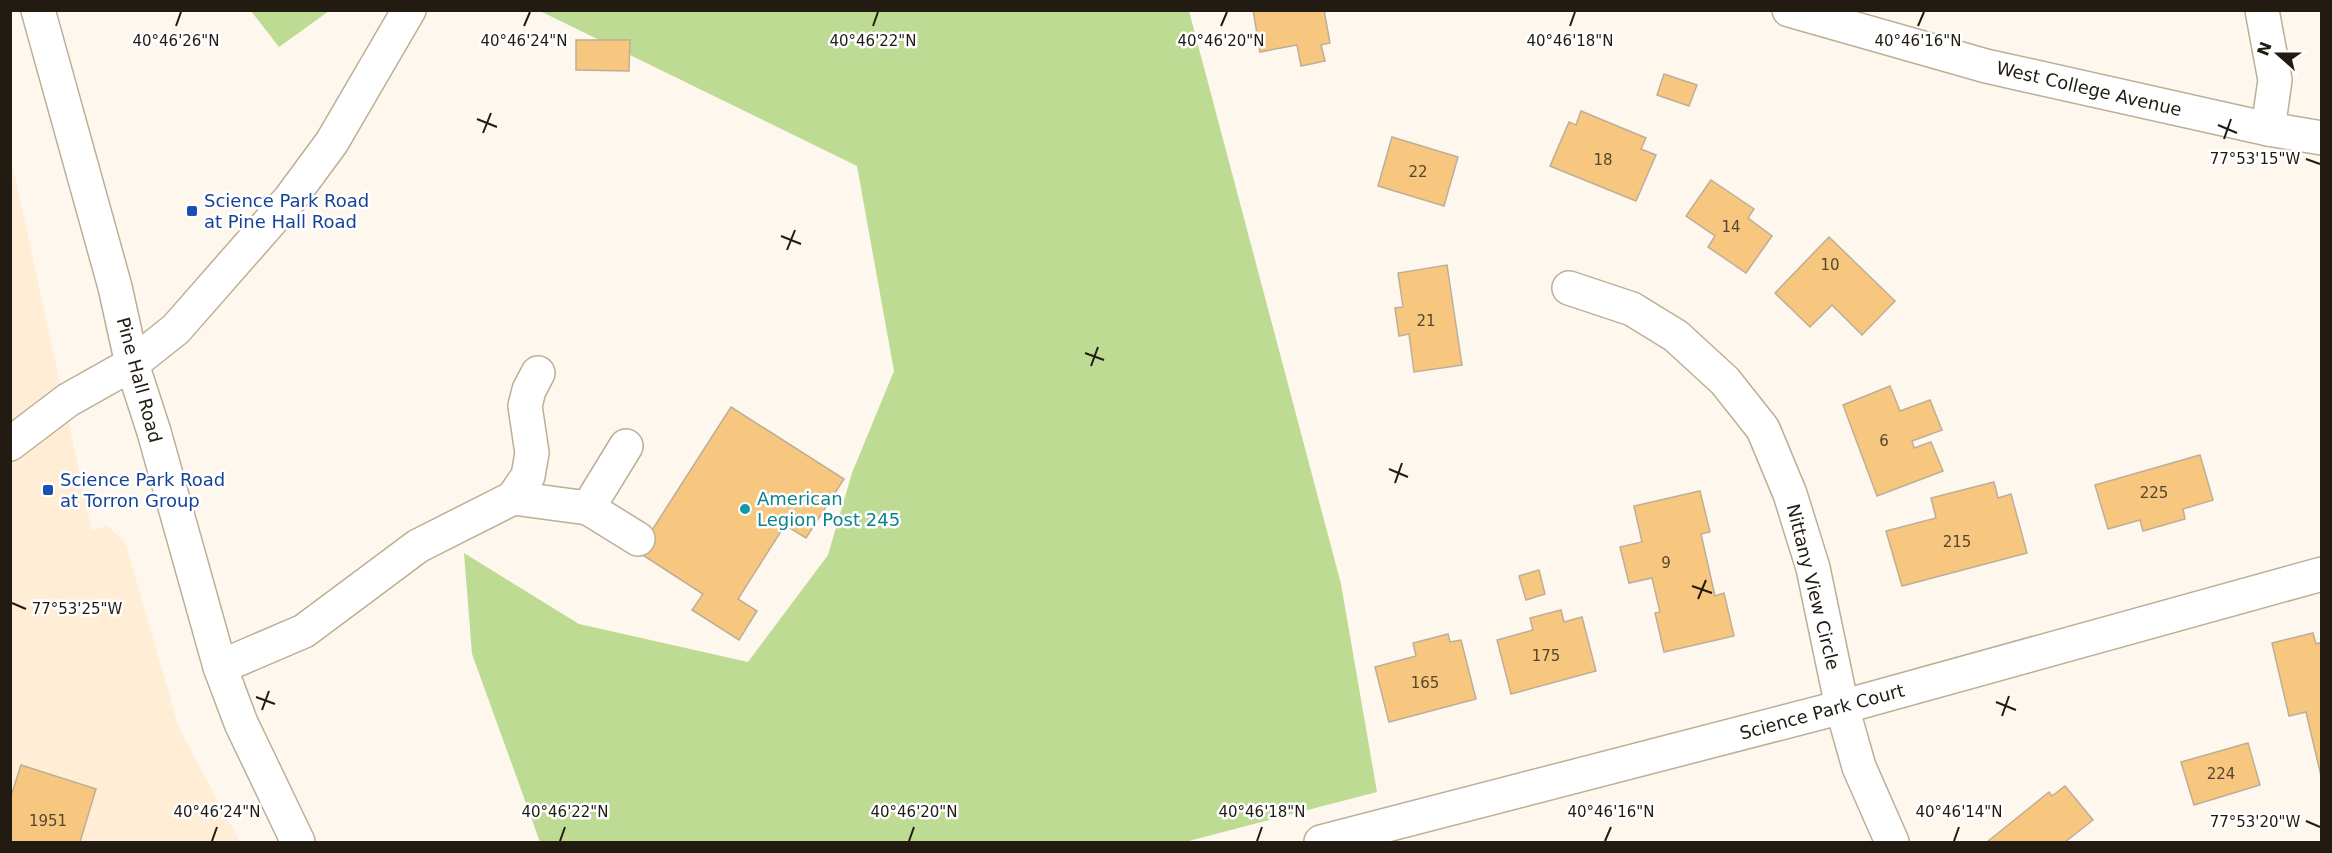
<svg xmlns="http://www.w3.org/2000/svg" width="2332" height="853" font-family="'DejaVu Sans',sans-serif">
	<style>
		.built { fill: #ffeed5 }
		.green { fill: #bddb93 }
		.building { fill: #f7c77f; stroke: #beae97; stroke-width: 1.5 }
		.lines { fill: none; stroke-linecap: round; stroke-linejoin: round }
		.minor-casing { stroke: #beae96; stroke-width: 36 }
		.major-casing { stroke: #beae96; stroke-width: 36 }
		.minor { stroke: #fff; stroke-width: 33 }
		.major { stroke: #fff; stroke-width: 33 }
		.ticks { fill: none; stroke: #211b12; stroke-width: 2 }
		.transit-dot { fill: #1a4fb4; stroke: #fff; stroke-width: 2 }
		.culture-dot { fill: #0f9aa8; stroke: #fff; stroke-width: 2 }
		.labels { text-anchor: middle; stroke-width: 5; stroke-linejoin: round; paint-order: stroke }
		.number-label { font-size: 15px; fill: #56462d }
		.street-label { font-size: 18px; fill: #211b12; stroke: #fff }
		.transit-label { font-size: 18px; fill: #164399; stroke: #fff; text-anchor: start }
		.culture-label { font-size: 18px; fill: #0d838f; stroke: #fff; text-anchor: start }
		.ticks-label { font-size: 15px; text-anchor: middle; fill: #211b12; stroke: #fff; stroke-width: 5; stroke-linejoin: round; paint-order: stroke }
	</style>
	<rect width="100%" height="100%" fill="#fdf7ed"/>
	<polygon class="built" points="10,154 92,530 107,526 125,542 179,728 240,842 11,842"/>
	<g class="green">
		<polygon points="251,11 329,11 279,47"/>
		<polygon points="540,11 1189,11 1341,584 1377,792 1185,842 540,842 472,654 464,553 579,624 748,662 828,555 852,473 894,371 857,166"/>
	</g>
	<g class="building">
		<polygon points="1253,10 1324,10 1330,43 1321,45 1325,61 1301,66 1297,45 1260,52"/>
		<polygon points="576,40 630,40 629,71 576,70"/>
		<polygon points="1664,74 1697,85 1689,106 1657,95"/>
		<polygon points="1581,111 1646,138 1641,149 1656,155 1636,201 1550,166 1569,122 1576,125"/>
		<polygon points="1392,137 1458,157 1444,206 1378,186"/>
		<polygon points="1711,180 1754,209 1748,218 1772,236 1746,273 1708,247 1715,236 1686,216"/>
		<polygon points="1829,237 1895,301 1862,335 1832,305 1810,327 1775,293"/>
		<polygon points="1447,265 1462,365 1414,372 1409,334 1399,336 1395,308 1403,307 1398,273"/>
		<polygon points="1890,386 1900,411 1930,400 1942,430 1912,441 1914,448 1931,442 1943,471 1877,496 1843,405"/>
		<polygon points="731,407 844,479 806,538 785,525 738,599 757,611 739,640 692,610 703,594 638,552"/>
		<polygon points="2200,455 2213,500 2183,509 2185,519 2143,531 2140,520 2108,529 2095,485"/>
		<polygon points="1994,482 1998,498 2011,494 2027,553 1902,586 1886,531 1936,518 1931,498"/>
		<polygon points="1700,491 1710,532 1701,534 1715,596 1724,593 1734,636 1664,652 1655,613 1660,612 1652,578 1629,583 1620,547 1642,542 1634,506"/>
		<polygon points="1539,570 1545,594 1526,600 1519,576"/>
		<polygon points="1561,610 1564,622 1582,617 1596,671 1511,694 1497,640 1533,630 1530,618"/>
		<polygon points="2313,633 2316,644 2322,642 2321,776 2306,712 2289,716 2272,643"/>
		<polygon points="1448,634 1450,642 1461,640 1476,699 1389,722 1375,667 1416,656 1413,643"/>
		<polygon points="2248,743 2260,785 2194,805 2181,762"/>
		<polygon points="21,765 96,789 80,842 10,842 10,799"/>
		<polygon points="2065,786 2093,820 2065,842 1987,842 2049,792 2052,796"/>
	</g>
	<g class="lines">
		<defs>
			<g id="minor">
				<polyline points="38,10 115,287 132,364 154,432 220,667 241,723 298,842"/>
				<polyline points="2262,10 2275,80 2268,129"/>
				<polyline points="1569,288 1632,309 1676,336 1725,381 1763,429 1790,494 1813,568 1842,707 1859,767 1892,842"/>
				<polyline points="513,498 588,508 626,446"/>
				<polyline points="588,508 638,539"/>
				<polyline points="220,667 304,631 418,546 513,498 528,476 532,453 525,406 529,390 538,373"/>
				<polyline points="1321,842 1842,707 2322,574"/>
			</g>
			<g id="major">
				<polyline points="1789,10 1986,66 2268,129 2322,138"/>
				<polyline points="10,444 68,400 132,364 176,329 290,199 332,142 409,10"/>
			</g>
		</defs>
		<use href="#minor" class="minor-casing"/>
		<use href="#major" class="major-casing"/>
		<use href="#minor" class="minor"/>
		<use href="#major" class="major"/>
	</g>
	<path class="ticks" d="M176,26l5,-14M524,26l6,-14M873,26l5,-14M1221,26l6,-14M1570,26l5,-14M1918,26l6,-14M477,119l20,8M2218,125l19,8M483,133l8,-20M2224,139l7,-20M2306,159l14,5M781,236l20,8M787,250l8,-20M1085,353l19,7M1091,366l7,-19M1389,469l19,8M1395,483l7,-20M1692,586l20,7M1698,599l8,-19M12,603l14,6M256,697l19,7M1996,702l20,8M262,710l7,-19M2002,716l7,-20M2306,821l14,6M212,841l5,-14M560,841l5,-14M909,841l5,-14M1257,841l5,-14M1605,841l6,-14M1954,841l5,-14"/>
	<g class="transit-dot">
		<rect x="186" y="205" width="12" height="12" rx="3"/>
		<rect x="42" y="484" width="12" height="12" rx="3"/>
	</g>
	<circle class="culture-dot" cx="745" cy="509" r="6"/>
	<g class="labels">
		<g class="number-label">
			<text x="1603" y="165">18</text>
			<text x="1418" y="177">22</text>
			<text x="1731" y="232">14</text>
			<text x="1830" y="270">10</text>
			<text x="1426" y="326">21</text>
			<text x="1884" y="446">6</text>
			<text x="2154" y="498">225</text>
			<text x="1957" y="547">215</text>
			<text x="1666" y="568">9</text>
			<text x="1546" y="661">175</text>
			<text x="1425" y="688">165</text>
			<text x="2221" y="779">224</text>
			<text x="48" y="826">1951</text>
		</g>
		<g class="street-label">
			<text transform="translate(2089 89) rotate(13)" y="6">West College Avenue</text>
			<text transform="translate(139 380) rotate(75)" y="6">Pine Hall Road</text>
			<text transform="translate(1813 587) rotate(76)" y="6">Nittany View Circle</text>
			<text transform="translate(1822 712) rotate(-15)" y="6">Science Park Court</text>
		</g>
		<g class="transit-label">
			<text x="204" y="207">Science Park Road<tspan x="204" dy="21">at Pine Hall Road</tspan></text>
			<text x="60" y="486">Science Park Road<tspan x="60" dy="21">at Torron Group</tspan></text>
		</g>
		<g class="culture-label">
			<text x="757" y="505">American<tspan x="757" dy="21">Legion Post 245</tspan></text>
		</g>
	</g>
	<g class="ticks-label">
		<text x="176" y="46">40°46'26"N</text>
		<text x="524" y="46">40°46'24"N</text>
		<text x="873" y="46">40°46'22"N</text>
		<text x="1221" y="46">40°46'20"N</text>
		<text x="1570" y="46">40°46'18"N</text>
		<text x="1918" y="46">40°46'16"N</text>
		<text x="2255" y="164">77°53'15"W</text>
		<text x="77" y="614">77°53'25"W</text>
		<text x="217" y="817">40°46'24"N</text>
		<text x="565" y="817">40°46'22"N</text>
		<text x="914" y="817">40°46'20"N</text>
		<text x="1262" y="817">40°46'18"N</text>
		<text x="1611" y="817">40°46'16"N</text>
		<text x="1959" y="817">40°46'14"N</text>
		<text x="2255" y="827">77°53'20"W</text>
	</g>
	<rect width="2332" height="853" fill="none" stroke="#211b12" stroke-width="24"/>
	<g transform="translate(2278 54) rotate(291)" stroke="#ffffff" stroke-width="4.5" paint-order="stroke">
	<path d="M0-4.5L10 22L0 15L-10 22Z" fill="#211b12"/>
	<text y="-9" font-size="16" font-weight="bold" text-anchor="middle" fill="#211b12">N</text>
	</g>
</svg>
